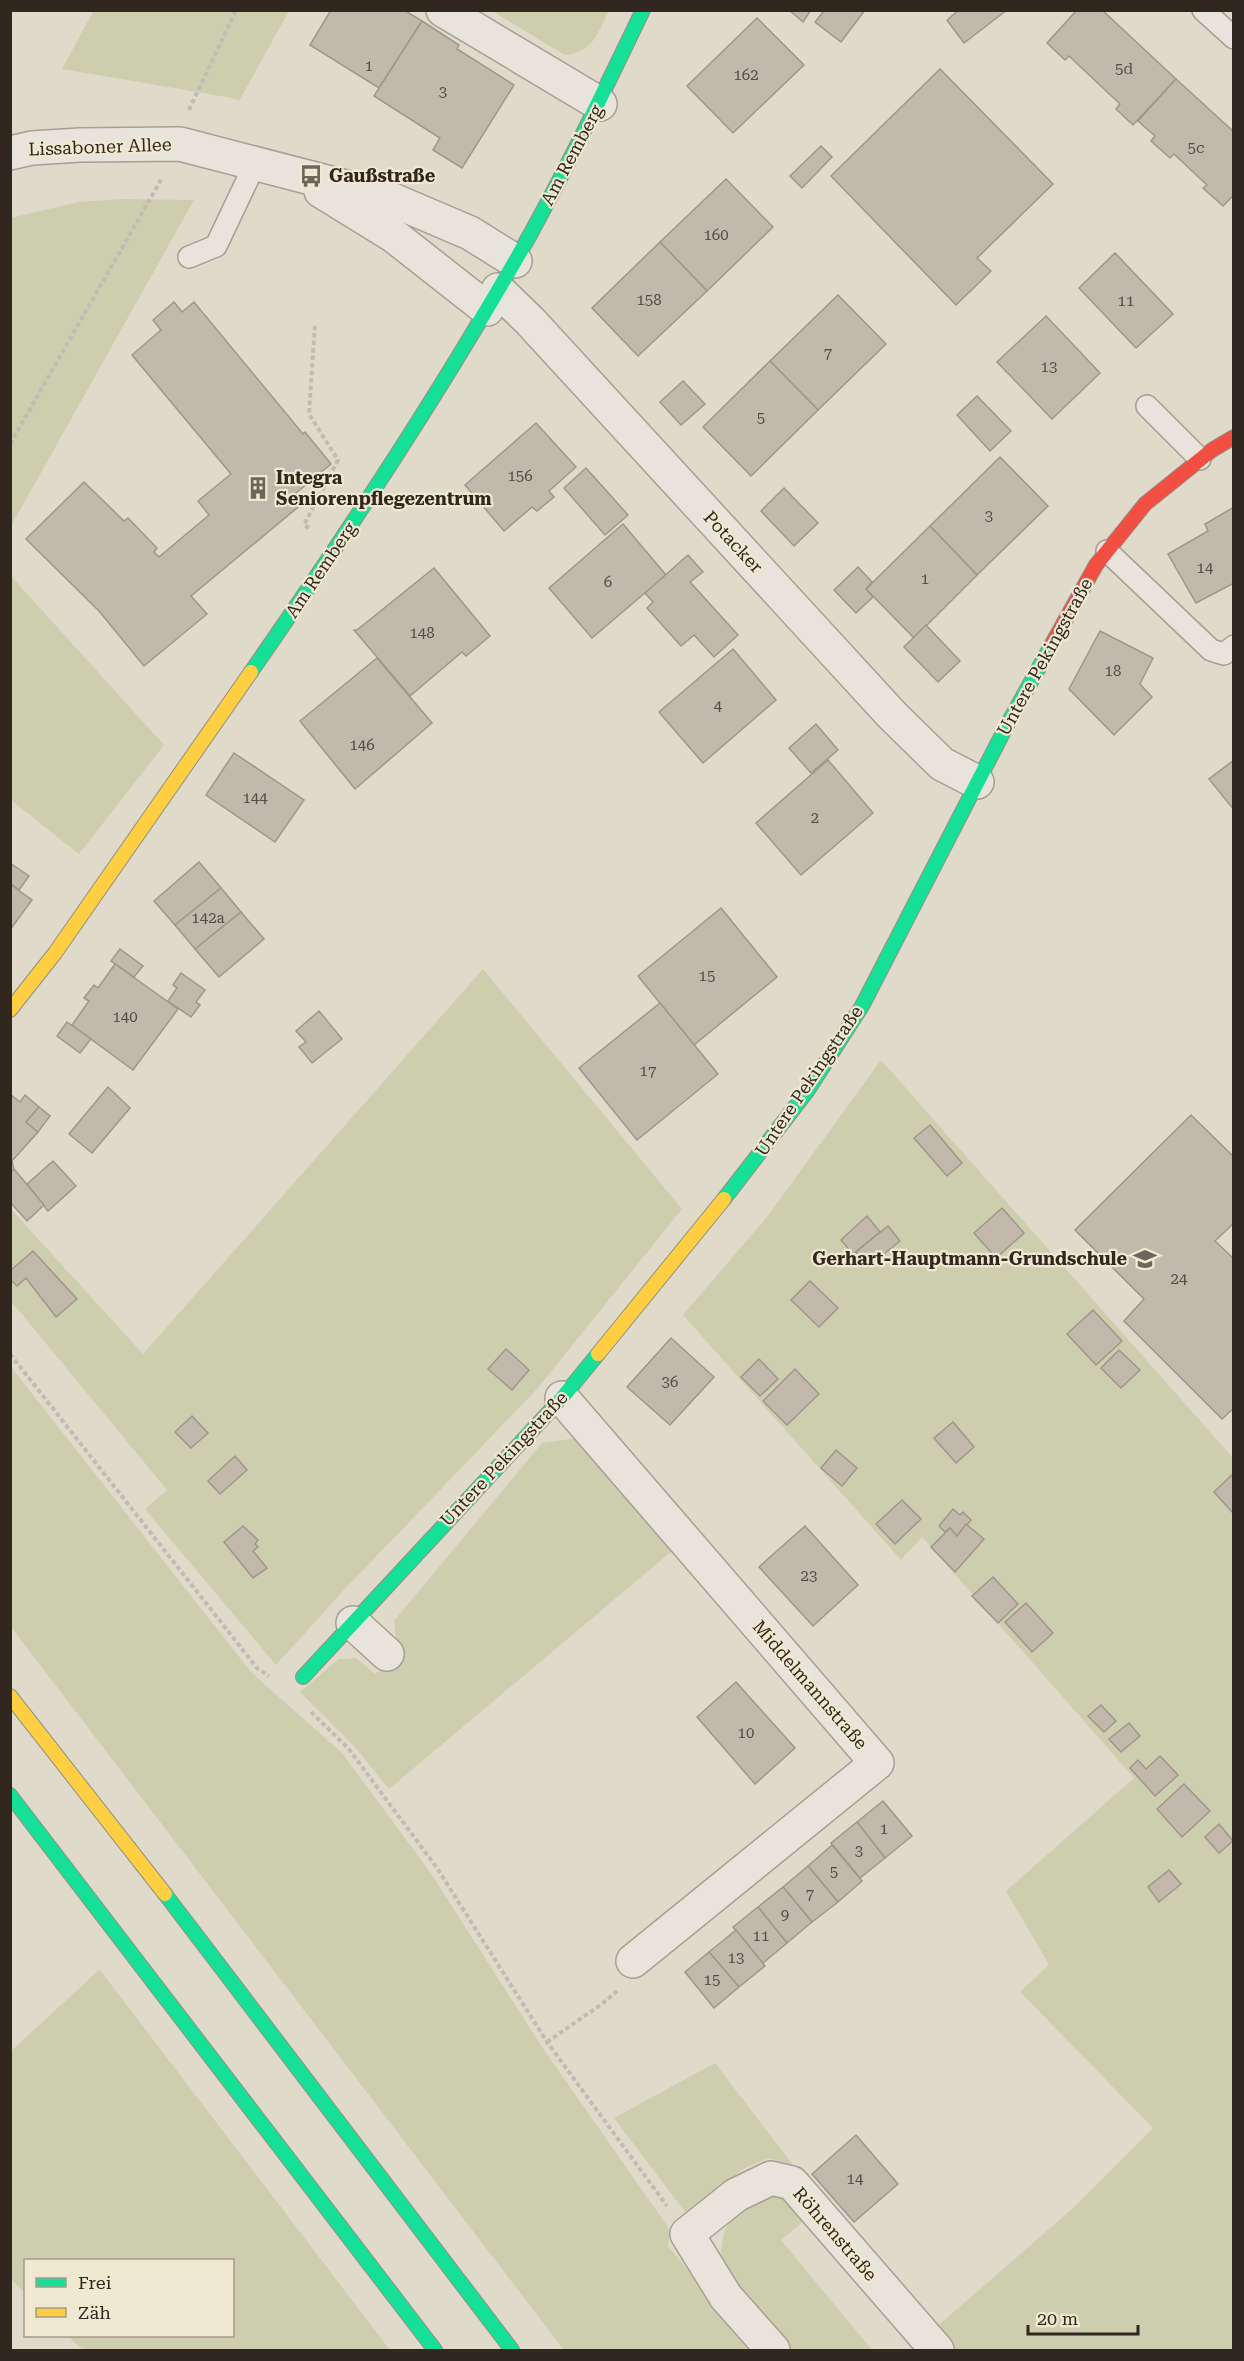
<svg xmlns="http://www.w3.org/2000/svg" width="1244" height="2361" font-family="'Roboto Serif',serif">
	<rect width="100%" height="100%" fill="#e0daca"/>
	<g fill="#cdceae">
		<path d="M94,10h195v1l-50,90 -7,-3 -170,-29z"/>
		<path d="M492,11h117c-12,22 -15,41 -44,44z"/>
		<path d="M122,199l72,1 -183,326v-308l67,-16z"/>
		<path d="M10,575l154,170 -85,109 -68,-54z"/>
		<path d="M483,969l199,240 -145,180 -194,202 -67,74 -131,-156 22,-19 -156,-189 -1,-93 133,146z"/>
		<path d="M881,1060l352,398v892h-280l-20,-20 139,-121 81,-81 -133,-136 29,-27 -43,-74 128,-113 -212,-241 -21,23 -218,-245 84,-98z"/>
		<path d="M11,1367l240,305 91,81 88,119 112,175 128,183 -2,16 87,104h-191l-553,-723z"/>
		<path d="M578,1438l94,113 -283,238 -34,-42 -55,-55 39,-33 17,-1 19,16 23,-18 -4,-35 148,-178z"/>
		<path d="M99,1970h1l290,380h-307l-15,-14h164v-76h-206l-1,33 -14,-14v-228z"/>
		<path d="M715,2063l78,102 -24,-7 -26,11 -58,43 -71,-94z"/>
		<path d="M774,2193l17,8 14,19 -24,20 91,110h-84l-64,-79 -3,-19 3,-20 16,-27z"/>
	</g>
	<g fill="#c3b8ac" stroke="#9f968a" stroke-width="1.5">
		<path d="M331,10h73l18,11 -43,67 -69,-43z"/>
		<path d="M789,10h22l-8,12z"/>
		<path d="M821,10h44l-24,32 -26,-20 8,-10z"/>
		<path d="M959,10h48l-43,33 -17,-23z"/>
		<path d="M1077,10h25l74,69 -43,46 -17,-16 4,-5 -51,-48 -4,4 -18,-17z"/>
		<path d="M757,18l47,47 -71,68 -46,-47z"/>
		<path d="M422,21l37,24 -2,4 57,36 -52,83 -29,-18 7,-12 -66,-42z"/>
		<path d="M940,69l113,115 -76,74 14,13 -35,34 -125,-129z"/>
		<path d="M1176,79l58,53v63l-11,11 -20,-18 4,-3 -33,-31 -4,4 -19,-17 4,-5 -17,-15z"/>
		<path d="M821,146l11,11 -30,31 -12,-12z"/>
		<path d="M726,179l47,48 -66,64 -47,-49z"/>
		<path d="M660,242l47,49 -69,65 -46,-48z"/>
		<path d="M1115,253l58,61 -37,34 -57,-60z"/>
		<path d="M838,295l48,49 -68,66 -48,-49z"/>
		<path d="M174,302l8,10 12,-10 109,132 2,-2 26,32 -36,30 8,9 -112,93 16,18 -63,52 -45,-55 -73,-72 58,-57 40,39 4,-3 29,30 -3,4 5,5 50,-42 -11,-14 33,-27 -99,-119 29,-25 -8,-10z"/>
		<path d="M1046,316l54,57 -48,46 -55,-57z"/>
		<path d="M770,361l48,49 -67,66 -48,-49z"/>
		<path d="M683,381l22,23 -24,21 -21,-23z"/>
		<path d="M977,396l34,35 -21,20 -33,-36z"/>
		<path d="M536,423l40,44 -27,24 5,6 -17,14 -5,-4 -28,24 -39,-46z"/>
		<path d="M1000,457l48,49 -71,69 -47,-49z"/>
		<path d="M586,468l42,47 -23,20 -41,-47z"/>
		<path d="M784,488l34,35 -24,23 -33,-35z"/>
		<path d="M1234,507v76l-38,20 -28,-49 40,-23 -3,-7z"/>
		<path d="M623,524l43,51 -74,63 -43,-50z"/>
		<path d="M930,526l47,49 -63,63 -48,-49z"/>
		<path d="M688,555l15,17 -13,10 48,53 -24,22 -20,-22 -13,11 -34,-38 6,-6 -8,-9z"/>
		<path d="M858,567l14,15 -6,7 7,8 -17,16 -22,-23z"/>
		<path d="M434,568l56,68 -24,20 -4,-4 -52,44 -56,-66h3z"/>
		<path d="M926,625l34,36 -22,21 -34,-35z"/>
		<path d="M1100,631l53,27 -13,26 12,13 -38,38 -45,-46z"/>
		<path d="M733,649l43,51 -73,63 -44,-51z"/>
		<path d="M377,658l55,65 -77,66 -55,-68z"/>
		<path d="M816,724l22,26 -27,23 -22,-25z"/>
		<path d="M234,753l70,47 -29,42 -69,-47z"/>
		<path d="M828,760l45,53 -72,62 -45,-52z"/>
		<path d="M1234,760v50l-25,-31z"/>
		<path d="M199,862l22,26 -46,37 -21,-24z"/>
		<path d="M10,863l19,13 -10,14 -9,-7z"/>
		<path d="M10,884l22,16 -22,30z"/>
		<path d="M221,888l20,24 -46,37 -20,-24z"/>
		<path d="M721,908l56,69 -83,68 -56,-69z"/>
		<path d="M241,912l23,27 -45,38 -24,-28z"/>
		<path d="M120,949l23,17 -9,11 -23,-16z"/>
		<path d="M115,964l63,45 -45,61 -61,-45 17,-24 -5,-3 10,-13 4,3z"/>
		<path d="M181,973l24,17 -9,12 4,3 -9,12 -23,-16 9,-13 -4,-3z"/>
		<path d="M660,1003l58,71 -81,66 -58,-72z"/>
		<path d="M319,1011l23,28 -30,24 -13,-16 7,-5 -10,-11z"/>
		<path d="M67,1022l24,17 -11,14 -23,-17z"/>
		<path d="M108,1087l22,21 -38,45 -23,-19z"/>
		<path d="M10,1094l10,8 5,-7 14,12 -13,15 12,10 -26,29 2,8 -4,4z"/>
		<path d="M39,1107l11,9 -12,16 -12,-10z"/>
		<path d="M1191,1115l43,42v66l-19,18 19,18v149l-12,11 -98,-98 20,-22 -69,-69z"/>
		<path d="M930,1125l32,38 -15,13 -33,-38z"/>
		<path d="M53,1161l23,25 -28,25 -21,-27z"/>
		<path d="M14,1169l30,36 -17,16 -17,-19v-29z"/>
		<path d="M1002,1208l22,25 -28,25 -22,-25z"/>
		<path d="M867,1216l13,16 -27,22 -12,-14z"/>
		<path d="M888,1226l12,15 -32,26 -12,-15z"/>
		<path d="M33,1251l44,48 -21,18 -30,-39 -9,8 -7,-7v-8z"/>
		<path d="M810,1281l28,27 -19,19 -28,-27z"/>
		<path d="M1093,1310l29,31 -26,24 -29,-31z"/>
		<path d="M671,1338l43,39 -44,48 -43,-38z"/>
		<path d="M506,1349l23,21 -17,20 -24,-21z"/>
		<path d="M1119,1350l21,20 -19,18 -20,-20z"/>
		<path d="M759,1359l19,20 -18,17 -19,-19z"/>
		<path d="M795,1369l24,25 -32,31 -24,-24z"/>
		<path d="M192,1416l16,17 -17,15 -16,-16z"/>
		<path d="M953,1422l21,25 -18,16 -22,-25z"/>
		<path d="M836,1450l21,18 -15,18 -21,-18z"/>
		<path d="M235,1456l12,14 -27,24 -12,-13z"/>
		<path d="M1232,1475l2,1v38l-20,-22z"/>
		<path d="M902,1500l19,19 -26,25 -19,-20z"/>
		<path d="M953,1509l7,6 3,-3 8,8 -14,16 -7,-8 -5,4 -6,-6z"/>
		<path d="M966,1524l18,15 -29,33 -24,-25 19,-19 7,8z"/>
		<path d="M243,1526l15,14 -3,4 3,3 -5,4 14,17 -14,10 -29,-36z"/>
		<path d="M805,1526l53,59 -45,41 -54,-59z"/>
		<path d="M993,1577l25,27 -20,19 -26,-27z"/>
		<path d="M1026,1603l27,30 -21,19 -27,-30z"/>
		<path d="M736,1682l59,66 -40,36 -58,-67z"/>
		<path d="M1101,1705l15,16 -12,11 -16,-16z"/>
		<path d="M1129,1723l11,13 -19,16 -12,-13z"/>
		<path d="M1160,1756l18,19 -23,21 -25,-28 8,-8 8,9z"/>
		<path d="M1184,1784l26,27 -28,26 -25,-28z"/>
		<path d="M883,1801l29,35 -27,22 -28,-36z"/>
		<path d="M857,1822l28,36 -25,20 -29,-35z"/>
		<path d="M1219,1824l14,17 -14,12 -14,-16z"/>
		<path d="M832,1845l30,36 -24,21 -30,-36z"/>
		<path d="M808,1866l30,36 -26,20 -29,-35z"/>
		<path d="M1169,1870l12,14 -22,18 -11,-15z"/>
		<path d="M783,1887l29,35 -25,21 -29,-36z"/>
		<path d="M758,1907l29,36 -24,20 -30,-36z"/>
		<path d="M736,1930l29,36 -26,21 -30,-35z"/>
		<path d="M709,1952l30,35 -25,21 -29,-36z"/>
		<path d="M856,2135l42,49 -44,38 -42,-48z"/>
	</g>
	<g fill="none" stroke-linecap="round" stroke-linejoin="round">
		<g stroke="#a59f94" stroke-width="24">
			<g id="lane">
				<path d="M1203,10l31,28"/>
				<path d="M189,257l27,-11 39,-82"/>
				<path d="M1147,406l53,53"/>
				<path d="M1107,551l104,99 13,4 10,-8"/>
			</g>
		</g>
		<g stroke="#a59f94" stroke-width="36">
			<g id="street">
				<path d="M443,10l157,94"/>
				<path d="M10,153l22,-5 48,-3 100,-1 208,54 82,35 45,28"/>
				<path d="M321,191l73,45 93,73"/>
				<path d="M498,290l32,31 362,394 50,49 35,18"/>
				<path d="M562,1398l315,365 -244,198"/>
				<path d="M353,1623l34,31"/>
				<path d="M773,2350l-47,-53 -39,-63 49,-39 35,-17 21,5 145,167"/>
			</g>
		</g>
		<g stroke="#948e84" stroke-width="16">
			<g id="fast">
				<path d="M251,672c99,-143 195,-288 280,-439 40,-73 76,-148 112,-223"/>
				<path d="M724,1199l84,-109 54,-84 144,-279 46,-83"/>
				<path d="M303,1677l259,-279 36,-44"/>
				<path d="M10,1795l425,555"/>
				<path d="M165,1894l347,456"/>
			</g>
		</g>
		<g stroke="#948e84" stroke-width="16">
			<g id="slow">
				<path d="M10,1010l45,-57 196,-281"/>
				<path d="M598,1354l126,-155"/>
				<path d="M10,1696l155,198"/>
			</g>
		</g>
		<g stroke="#948e84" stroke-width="16">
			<path id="jam" d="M1052,644l44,-79 49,-61 67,-54 22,-13"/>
		</g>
		<g stroke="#c0bbb3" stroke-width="4" stroke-dasharray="4.5 3" stroke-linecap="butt">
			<path d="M189,110l47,-100"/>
			<path d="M10,444l152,-266"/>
			<path d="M309,528l-5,-3 34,-65 -29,-46 6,-90"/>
			<path d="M10,1354l247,314 12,8"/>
			<path d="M311,1712l37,36 89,120 110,174 120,164"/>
			<path d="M547,2042l55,-38 15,-13"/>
		</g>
		<use href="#lane" stroke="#e8e4db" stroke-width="21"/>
		<use href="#street" stroke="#e8e4db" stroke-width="33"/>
		<use href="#fast" stroke="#16e098" stroke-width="14"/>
		<use href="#slow" stroke="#ffcf43" stroke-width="14"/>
		<use href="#jam" stroke="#f24e42" stroke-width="14"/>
	</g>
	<defs>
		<g id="bus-bare" transform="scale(1.8)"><path d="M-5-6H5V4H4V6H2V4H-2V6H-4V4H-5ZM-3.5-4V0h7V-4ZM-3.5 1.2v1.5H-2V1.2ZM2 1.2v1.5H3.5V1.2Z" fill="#6e665a" stroke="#f0e8d1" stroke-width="2.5" paint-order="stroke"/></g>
		<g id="building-bare" transform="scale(1.8)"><path d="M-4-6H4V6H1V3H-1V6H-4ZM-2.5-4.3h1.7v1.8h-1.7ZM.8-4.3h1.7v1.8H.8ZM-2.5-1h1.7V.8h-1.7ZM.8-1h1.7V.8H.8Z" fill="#6e665a" stroke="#f0e8d1" stroke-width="2.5" paint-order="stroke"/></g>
		<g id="school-bare" transform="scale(1.8)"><path d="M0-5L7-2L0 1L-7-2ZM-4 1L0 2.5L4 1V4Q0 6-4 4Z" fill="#6e665a" stroke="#f0e8d1" stroke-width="2.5" paint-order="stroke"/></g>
	</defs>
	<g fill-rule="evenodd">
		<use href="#bus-bare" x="311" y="176"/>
		<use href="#building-bare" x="258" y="488"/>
		<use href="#school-bare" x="1145" y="1259"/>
	</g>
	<g text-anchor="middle" stroke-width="4.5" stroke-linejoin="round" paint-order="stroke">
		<g font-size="15" fill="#564b42">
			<text x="369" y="71">1</text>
			<text x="1124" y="74">5d</text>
			<text x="746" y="80">162</text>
			<text x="443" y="97">3</text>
			<text x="1196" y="153">5c</text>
			<text x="716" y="240">160</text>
			<text x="649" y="305">158</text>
			<text x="1126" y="306">11</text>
			<text x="828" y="358">7</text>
			<text x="1049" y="372">13</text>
			<text x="761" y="423">5</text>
			<text x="520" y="481">156</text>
			<text x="989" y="521">3</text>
			<text x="1205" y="573">14</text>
			<text x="925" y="584">1</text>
			<text x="608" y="587">6</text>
			<text x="422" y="638">148</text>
			<text x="1113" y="676">18</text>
			<text x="718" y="711">4</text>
			<text x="362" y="750">146</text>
			<text x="255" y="803">144</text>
			<text x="815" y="823">2</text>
			<text x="208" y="923">142a</text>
			<text x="707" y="981">15</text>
			<text x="125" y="1022">140</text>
			<text x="648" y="1076">17</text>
			<text x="1179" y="1284">24</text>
			<text x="670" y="1387">36</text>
			<text x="809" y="1581">23</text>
			<text x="746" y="1738">10</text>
			<text x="884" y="1834">1</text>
			<text x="859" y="1856">3</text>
			<text x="834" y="1877">5</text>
			<text x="810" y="1899">7</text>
			<text x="785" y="1920">9</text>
			<text x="761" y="1941">11</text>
			<text x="736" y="1963">13</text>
			<text x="712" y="1985">15</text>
			<text x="855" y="2184">14</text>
		</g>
		<g font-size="18" fill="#31271e" stroke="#f0e8d1">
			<text transform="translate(100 147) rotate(-2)" y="6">Lissaboner Allee</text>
			<text transform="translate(572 155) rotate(-62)" y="6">Am Remberg</text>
			<text transform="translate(733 542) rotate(47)" y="6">Potacker</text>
			<text transform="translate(321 570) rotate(-56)" y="6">Am Remberg</text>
			<text transform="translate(1045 657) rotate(-61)" y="6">Untere Pekingstraße</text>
			<text transform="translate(809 1081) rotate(-56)" y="6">Untere Pekingstraße</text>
			<text transform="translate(504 1459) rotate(-47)" y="6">Untere Pekingstraße</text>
			<text transform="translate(810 1685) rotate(49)" y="6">Middelmannstraße</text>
			<text transform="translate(835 2234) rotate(49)" y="6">Röhrenstraße</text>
		</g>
		<g font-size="18" font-weight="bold" fill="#31271e" stroke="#f0e8d1" text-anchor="start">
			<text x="329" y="182">Gaußstraße</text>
			<text x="276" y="484">Integra<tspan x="276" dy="21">Seniorenpflegezentrum</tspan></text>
			<text x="1127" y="1265" text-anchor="end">Gerhart-Hauptmann-Grundschule</text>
		</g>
	</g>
	<rect width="1244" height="2361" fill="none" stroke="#31271e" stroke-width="24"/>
	<rect x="24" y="2259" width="210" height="78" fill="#f0e8d1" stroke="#a49b89" stroke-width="1.5"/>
	<rect x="36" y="2278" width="30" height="9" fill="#16e098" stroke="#a49b89" stroke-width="1.5"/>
	<text x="78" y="2289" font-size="18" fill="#31271e">Frei</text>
	<rect x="36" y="2308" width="30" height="9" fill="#ffcf43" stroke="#a49b89" stroke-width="1.5"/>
	<text x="78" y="2319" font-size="18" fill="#31271e">Zäh</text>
	<path d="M1028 2325v9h110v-9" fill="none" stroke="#31271e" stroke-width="3"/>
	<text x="1037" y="2325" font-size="18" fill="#31271e" stroke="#f0e8d1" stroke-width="4.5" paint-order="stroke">20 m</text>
</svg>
